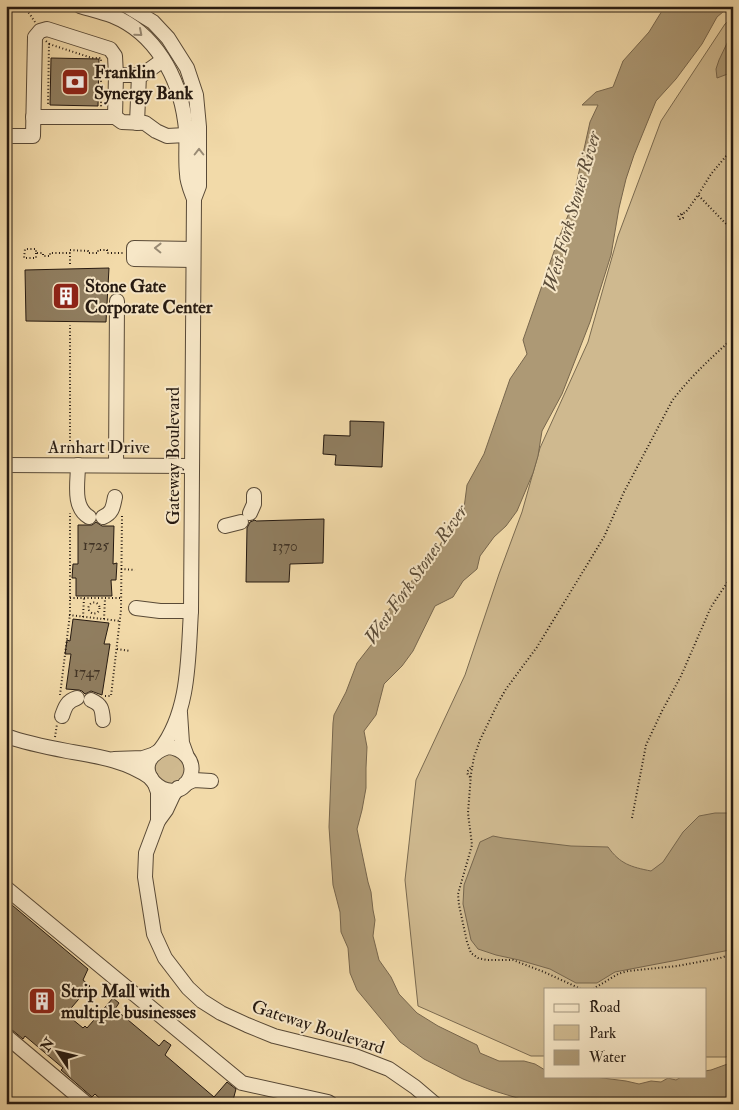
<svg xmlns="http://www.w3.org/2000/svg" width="739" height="1110" font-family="'IM FELL Double Pica',serif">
	<rect width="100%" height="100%" fill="#f2daa9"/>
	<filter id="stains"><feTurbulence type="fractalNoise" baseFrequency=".004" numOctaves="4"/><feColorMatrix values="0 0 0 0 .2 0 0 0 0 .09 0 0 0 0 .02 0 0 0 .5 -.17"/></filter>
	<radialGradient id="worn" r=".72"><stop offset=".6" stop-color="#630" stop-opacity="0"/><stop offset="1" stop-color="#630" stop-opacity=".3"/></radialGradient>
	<g fill="#cfb98f" stroke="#7a6a50">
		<path d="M733,17v1038l-7,2h-21v-68h-160v67h-14l-113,-50 -13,-126 11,-100 49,-105 34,-101 23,-62 18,-64 48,-106 30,-106 43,-115 64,-97z"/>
		<path d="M167,752l16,6 3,16 -12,12 -17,-5 -3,-19z"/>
	</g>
	<g fill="#ad9975" stroke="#77664d">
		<path d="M665,6h65l-13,11 -15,27 -26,35 -20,22 -22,54 -8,24 -7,29 -8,47 -21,67 -28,72 -20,37 -4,25 -5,17 -16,38 -11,15 -12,11 -14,19 -3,13 -14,12 -10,16 -18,9 -22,45 -11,15 -18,18 -8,31 -12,16 3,16 -1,21v20l-4,22 -5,19 11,53 3,10 2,18 2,10 -2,16 6,24 12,17 8,17 18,19 21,13 39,19 3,8 19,8h25l11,3 10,6v6l50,1 31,4 13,3 12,-3 10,1 7,-4 8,2 7,-4h22v-5l6,-1 22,-8v36l-18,6h-178l-46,-14 -28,-11 -39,-20 -24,-17 -43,-52 -7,-17 -2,-25 -7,-16 -1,-20 -7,-27 -4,-58 4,-104 1,-8 12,-23 11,-29 22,-28 8,-23 24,-30 16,-23 9,-5 7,-15 20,-23 4,-31 17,-31 26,-75 17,-25 -4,-14 35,-100 13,-32 19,-86 8,-17h-16l14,-13 17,-5 10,-26 26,-29z"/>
		<path d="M733,35v37l-16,6 -1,-9 3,-9 11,-23z"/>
		<path d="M715,813h18v134l-3,3 -115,22 -18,11h-21l-26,-14 -31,-9 -23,-5 -18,-6 -7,-9 -8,-36 1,-19 16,-43 13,-6 10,2 68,8 37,1c12,17 23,20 43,24l12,-9 20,-30 16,-16z"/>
	</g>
	<g fill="#907e60" stroke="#261a11">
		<path d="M51,58l48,1 -1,47 -48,-1z"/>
		<path d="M109,268l-3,54 -80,-1 -1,-51z"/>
		<path d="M350,421l34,1 -2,45 -47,-2 1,-10 -13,-1 1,-19 26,1z"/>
		<path d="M324,519l-1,44 -33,1 -1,18h-43l1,-54 3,-6 5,-2 1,1z"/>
		<path d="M96,522l6,4h12l-1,38 4,-1 -1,17h-5l1,16h-36v-18h-4l1,-14h5v-39h14z"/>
		<path d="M73,619l36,4 -5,21h6l-8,51 -11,-4 -6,3 -3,-3 -3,-1 -13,-1 5,-35h-6l2,-14 3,1z"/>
		<path d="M6,900l82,69 -5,11 7,6 -24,28 17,14 2,-2 2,2 26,-30 6,5 -4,6 44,37 5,-6 7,5 -6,10 49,42 13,-15 9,7 -4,15h-111l-6,-5 -5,5h-4l-11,-10 -3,3 -31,-27 2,-2 -38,-32 -2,3 -17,-14z"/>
	</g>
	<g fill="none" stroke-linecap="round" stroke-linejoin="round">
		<g stroke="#594a37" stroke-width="16">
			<g id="minor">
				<path d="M80,6c10,3 22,6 33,10 42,17 66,61 72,105 3,17 0,35 2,53 0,8 4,17 7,25l-3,412c-3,46 -1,100 -31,139"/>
				<path d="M127,6l26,16 15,16 19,30 9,27 3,32v59l-5,13"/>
				<path d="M33,117h82l1,-42"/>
				<path d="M115,117l7,5 23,1 11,8 11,5 19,-1"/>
				<path d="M137,123l2,-48"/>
				<path d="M6,136h27l2,-99 5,-6 7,-2 63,20 5,7 1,19h26l21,-15"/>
				<path d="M193,260l-59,-1v-11l59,1"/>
				<path d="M6,465l186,1"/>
				<path d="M78,465c0,17 -6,42 11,52"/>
				<path d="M116,465l1,-164"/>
				<path d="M250,513l4,-9v-9"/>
				<path d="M103,517c10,-4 10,-11 12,-20"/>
				<path d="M225,526l16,-4"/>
				<path d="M136,608l24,3h31"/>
				<path d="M91,700c11,5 11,9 12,20"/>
				<path d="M180,713l2,30 4,11"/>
				<path d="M62,716c3,-9 5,-15 15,-18"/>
				<path d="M6,736c20,7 40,11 61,15 29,5 59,9 84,27"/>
				<path d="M168,747c15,1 28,14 22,30 -16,38 -72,-13 -22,-30z"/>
				<path d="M114,759l29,-1 12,-4"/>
				<path d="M155,784l3,8v29"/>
				<path d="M185,784l9,-4 17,1"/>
				<path d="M178,788l-5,7 -7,15 -8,11 -12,32 -1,24 9,57 11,24 23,30 14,13 19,12 26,12 27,11 81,20 34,13 26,18 20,17"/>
				<path d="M6,888l236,195 86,19 3,2"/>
				<path d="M6,1036l81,68"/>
			</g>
		</g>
		<g stroke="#261a11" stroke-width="2" stroke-dasharray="1 2.5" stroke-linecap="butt">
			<path d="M27,6v4l8,12"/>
			<path d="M46,41l3,3 -1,61"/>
			<path d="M49,44l43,14h9v49"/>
			<path d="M733,148l-22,26 -13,21 35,36"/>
			<path d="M682,214l1,2v2l-3,1 -2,-2 1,-2 7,-3 12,-17"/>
			<path d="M36,253v5h-12l1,-9h11v4h7v3h7v-3h20"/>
			<path d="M70,264v-14l18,1v2h10v-3h9v3h16"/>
			<path d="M70,455v-130"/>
			<path d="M121,569l14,1"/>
			<path d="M727,583l6,-5"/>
			<path d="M70,598h50"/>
			<circle cx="94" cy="608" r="5.5"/>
			<path d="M69,615l51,6"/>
			<path d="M83,617l1,-19"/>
			<path d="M104,619l1,-20"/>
			<path d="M117,649l13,2"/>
			<path d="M60,695l10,-81v-101"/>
			<path d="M105,696h6l10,-86 1,-95"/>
			<path d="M55,737l2,-13"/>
			<path d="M470,777l-2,-2 -1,-3 4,-5"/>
			<path d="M632,818l14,-73 16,-34 19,-35 30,-69 16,-24 5,-16 1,-10"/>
			<path d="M581,989l-37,-17 -31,-12h-26l-9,-2 -7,-5 -4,-11 -8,-37 -1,-11 14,-49 -4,-32 3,-39 3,-17 6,-17 18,-37 8,-14 31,-42 67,-110 20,-45 48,-91c18,-24 39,-43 61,-63"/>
			<path d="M593,989l25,-15 10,-3 49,-5 43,-8 13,-4"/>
		</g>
		<use href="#minor" stroke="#f7e7c7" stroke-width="14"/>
	</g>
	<defs><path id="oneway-chevron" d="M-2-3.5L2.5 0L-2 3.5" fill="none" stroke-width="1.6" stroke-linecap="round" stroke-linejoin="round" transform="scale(1.25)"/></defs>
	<g stroke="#998b75">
		<use href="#oneway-chevron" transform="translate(139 33) rotate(41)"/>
		<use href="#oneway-chevron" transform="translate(199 152) rotate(-90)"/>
		<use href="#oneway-chevron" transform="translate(158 248) rotate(-179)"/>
	</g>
	<defs>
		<g id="bank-square" transform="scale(1.4375)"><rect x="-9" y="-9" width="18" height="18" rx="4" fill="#8f2418" stroke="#f7e7c7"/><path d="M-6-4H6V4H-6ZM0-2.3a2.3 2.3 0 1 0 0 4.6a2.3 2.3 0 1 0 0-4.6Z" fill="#fff"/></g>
		<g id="building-square" transform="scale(1.4375)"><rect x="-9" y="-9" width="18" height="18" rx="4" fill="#8f2418" stroke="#f7e7c7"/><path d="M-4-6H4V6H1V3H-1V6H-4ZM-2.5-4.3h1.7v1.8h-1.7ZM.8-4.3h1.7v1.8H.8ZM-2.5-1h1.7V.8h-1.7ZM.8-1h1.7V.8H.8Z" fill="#fff"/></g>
	</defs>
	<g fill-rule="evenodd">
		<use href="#bank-square" x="75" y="82"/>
		<use href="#building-square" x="66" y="296"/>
		<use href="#building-square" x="42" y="1001"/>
	</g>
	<g text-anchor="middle" stroke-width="4" stroke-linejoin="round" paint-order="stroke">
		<g font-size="15" fill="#403325">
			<text x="96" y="550">1725</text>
			<text x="285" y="551">1370</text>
			<text x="87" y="677">1747</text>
		</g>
		<g font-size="18" font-weight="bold" fill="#261a11" stroke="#f7e7c7" text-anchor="start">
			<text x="94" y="78">Franklin<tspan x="94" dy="21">Synergy Bank</tspan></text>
			<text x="85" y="292">Stone Gate<tspan x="85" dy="21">Corporate Center</tspan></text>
			<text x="61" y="997">Strip Mall with<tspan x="61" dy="21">multiple businesses</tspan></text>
		</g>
		<g font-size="18" fill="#261a11" stroke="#f7e7c7">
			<text x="99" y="453">Arnhart Drive</text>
			<text transform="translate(173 456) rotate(-90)" y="6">Gateway Boulevard</text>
			<text transform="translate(318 1027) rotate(18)" y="6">Gateway Boulevard</text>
		</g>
		<g font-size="19" font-style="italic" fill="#5c4d39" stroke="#f7e7c7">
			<text transform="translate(571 211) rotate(-74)" y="7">West Fork Stones River</text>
			<text transform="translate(415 574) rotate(-55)" y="7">West Fork Stones River</text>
		</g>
	</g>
	<rect width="739" height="1110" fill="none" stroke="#f2daa9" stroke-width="25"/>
	<rect x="8" y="8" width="724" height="1095" fill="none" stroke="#261a11" stroke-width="2.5"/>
	<rect x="12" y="12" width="714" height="1085" fill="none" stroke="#261a11"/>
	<rect x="544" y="988" width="162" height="90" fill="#f7e7c7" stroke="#a3957e"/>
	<rect x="554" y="1004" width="25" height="8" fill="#f7e7c7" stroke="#a3957e"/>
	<text x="589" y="1012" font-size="15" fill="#261a11">Road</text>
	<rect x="554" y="1025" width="25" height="15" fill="#cfb98f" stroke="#a3957e"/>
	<text x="589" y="1038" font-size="15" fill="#261a11">Park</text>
	<rect x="554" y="1050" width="25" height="15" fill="#ad9975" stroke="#a3957e"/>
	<text x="589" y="1062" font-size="15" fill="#261a11">Water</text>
	<g transform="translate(58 1052) rotate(305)" stroke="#f7e7c7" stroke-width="4" paint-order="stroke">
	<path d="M0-4L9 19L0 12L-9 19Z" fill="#261a11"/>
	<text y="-8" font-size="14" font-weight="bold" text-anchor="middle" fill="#261a11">N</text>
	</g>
	<rect width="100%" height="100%" filter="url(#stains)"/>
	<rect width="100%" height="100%" fill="url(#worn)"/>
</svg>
